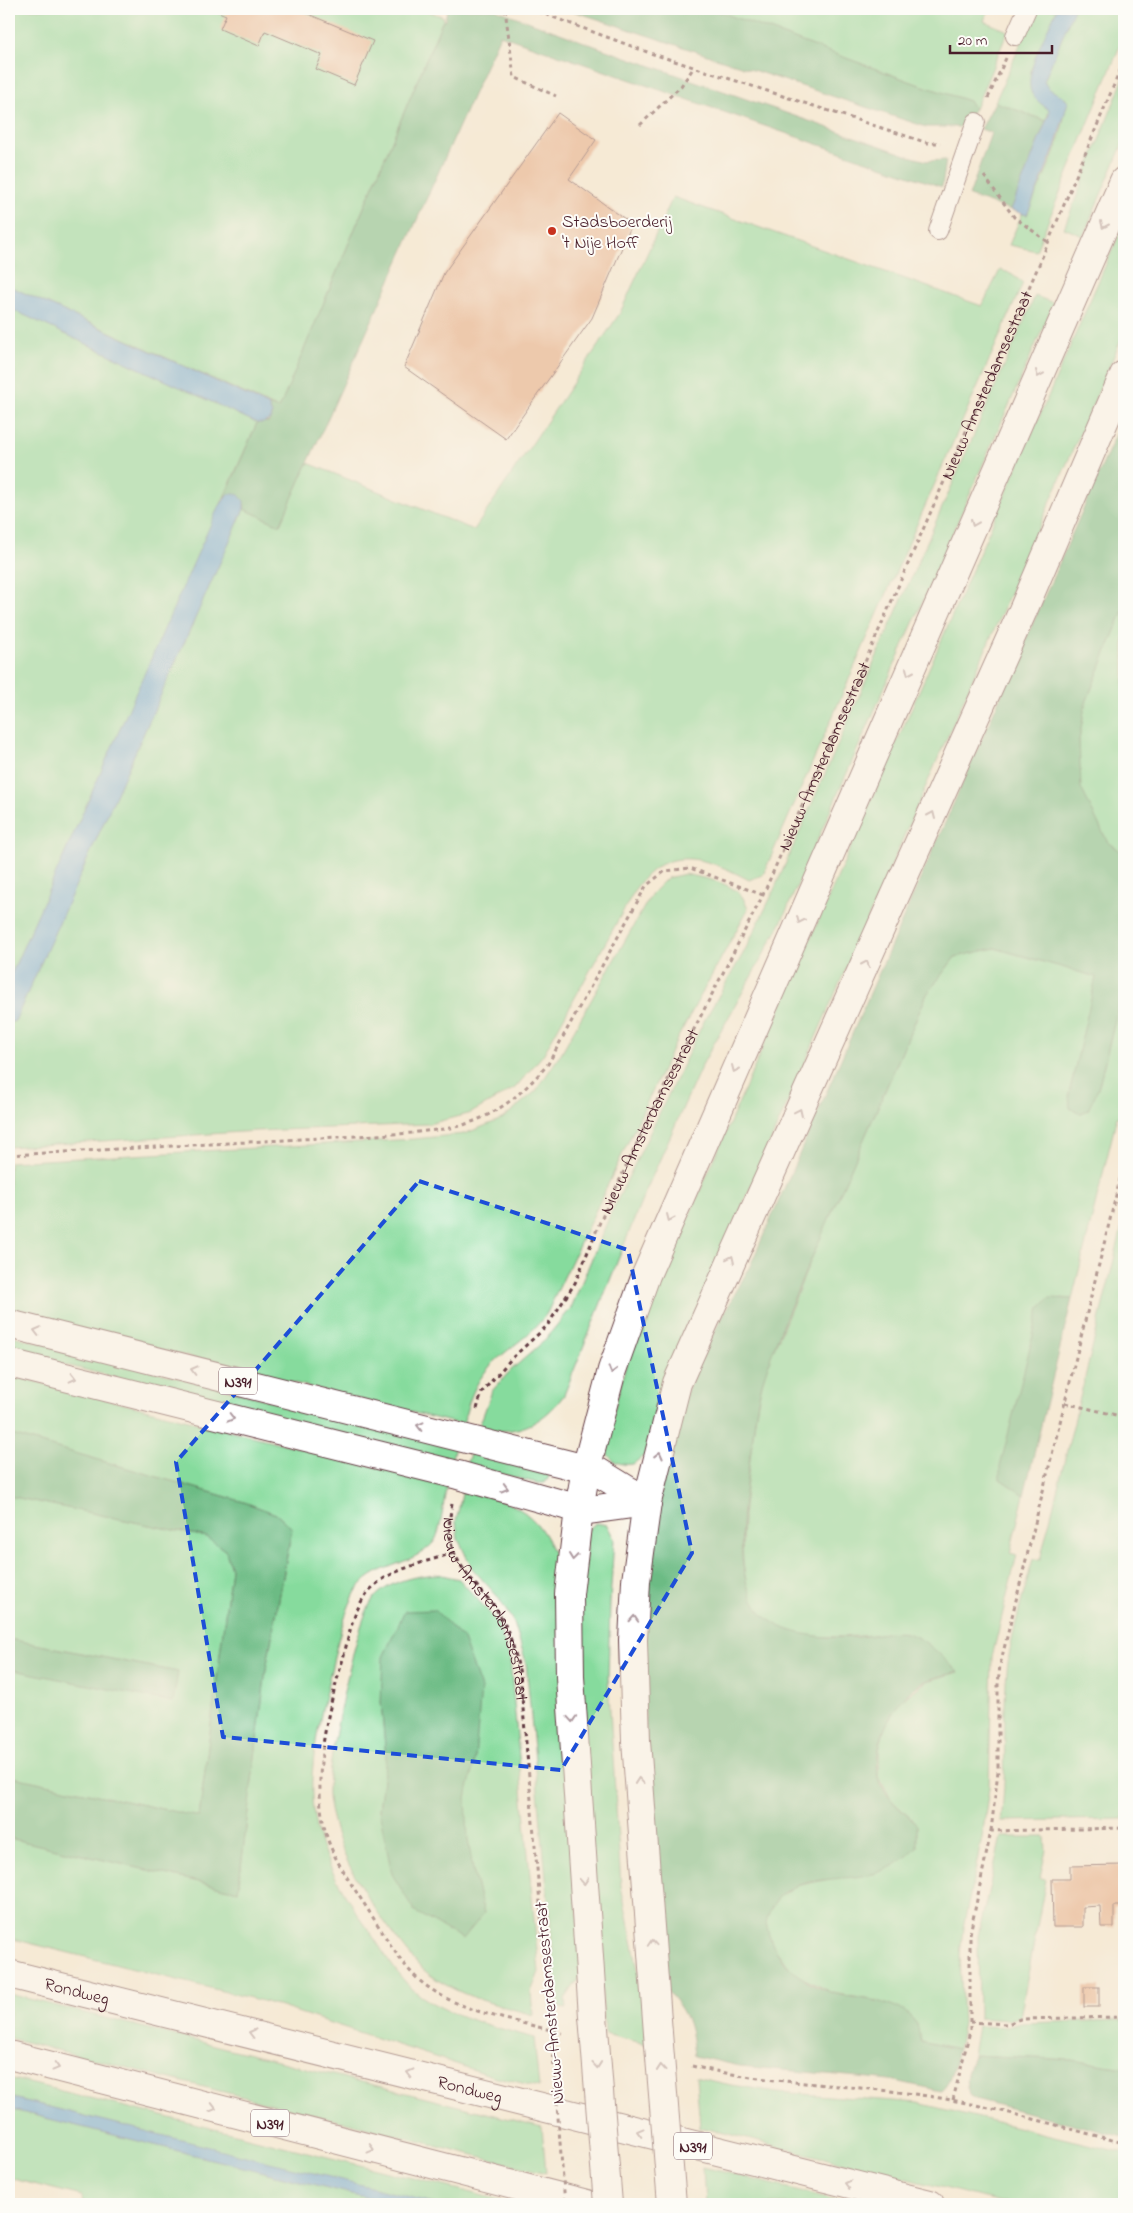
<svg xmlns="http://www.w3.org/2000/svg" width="1133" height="2213" font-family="'Indie Flower',sans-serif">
	<rect width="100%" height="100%" fill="#fdfcf7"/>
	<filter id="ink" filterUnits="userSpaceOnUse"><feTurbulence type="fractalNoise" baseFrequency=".02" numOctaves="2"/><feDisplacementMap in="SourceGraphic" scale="10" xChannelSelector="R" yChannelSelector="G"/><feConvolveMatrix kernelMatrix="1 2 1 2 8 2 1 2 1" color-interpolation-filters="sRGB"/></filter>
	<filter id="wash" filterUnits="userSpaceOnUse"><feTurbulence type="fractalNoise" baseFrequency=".0096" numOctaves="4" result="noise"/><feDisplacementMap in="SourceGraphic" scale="20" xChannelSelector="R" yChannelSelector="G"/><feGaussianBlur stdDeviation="1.12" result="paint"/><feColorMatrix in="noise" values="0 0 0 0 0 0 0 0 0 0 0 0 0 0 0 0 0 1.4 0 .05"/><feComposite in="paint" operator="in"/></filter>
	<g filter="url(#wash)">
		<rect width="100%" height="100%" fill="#f5ead5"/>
		<g fill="#86db9d" stroke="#687d64" fill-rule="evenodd">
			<path d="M9,9h414l21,8 -165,392 -270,-123z"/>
			<path d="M712,9h277l-5,12 24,10 -33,78 -6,-8 -52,-17z"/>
			<path d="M1036,9h21l-26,61 1,23 17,17 -3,11 -51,-19z"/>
			<path d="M1074,9h50v27l-88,215 -27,-6 13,-31 5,1c15,-36 38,-76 39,-116l-19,-11 -3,-7z"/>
			<path d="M1124,77v64l-41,95 -19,-8z"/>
			<path d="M673,197l309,109 18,-36 10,3 13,10 -260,592 -14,5c-42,-22 -81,-37 -113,8l-93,167 -28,33 -44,25 -42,11 -173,7 -247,16v-124l6,-2 229,-512 36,16 28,-62 166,67 146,-217z"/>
			<path d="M1124,223v110l-429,981 -49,140 -13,10c-14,2 -23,-3 -29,-16l21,-80 37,-90z"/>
			<path d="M1035,296l19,7 -274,622 -78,140 -58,130 -80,200c-21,29 -50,43 -85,32l13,-36 18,-20 33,-29 28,-34 40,-95 93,-192 40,-69 26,-53z"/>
			<path d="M9,308l248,115 -248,556z"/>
			<path d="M1124,608v246l-17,-13 -27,-53 -1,-48 6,-35z"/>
			<path d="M685,874c17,4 43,7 56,21 3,3 5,10 7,14l-71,130 -130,274c-15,22 -36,33 -54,50 -18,18 -25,39 -30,62l-454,-113v-150l405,-23 50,-5 38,-15 34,-28 24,-36 92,-162 15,-15z"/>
			<path d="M995,948l102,29 -28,117 29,-5 26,-105v134l-7,-1 -45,182 -11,-1 -61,181 24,16 -14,58 7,2 -25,102 -3,131 -7,50 -19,90 -3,27 3,68 -5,26 -38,-8 -3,-17 -13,-12 -27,-11 -45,-8 -37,-19 -25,-31 -5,-21 10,-22 20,-14 35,-7 87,-55 -26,-24 -12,-24v-26l6,-23 14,-25 28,-21 31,-9 -52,-39c-36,1 -96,11 -129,-6 -50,-26 -33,-122 -27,-167 3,-28 7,-58 14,-84 4,-16 12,-31 18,-46 13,-31 26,-63 39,-94 36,-80 71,-161 106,-242l28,-37z"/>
			<path d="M1124,1219v600l-123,2c6,-46 2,-92 5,-138 2,-42 17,-84 27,-124l7,1z"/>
			<path d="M9,1335l446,112 -4,14 -442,-110z"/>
			<path d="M9,1375l438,110c-4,15 -5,47 -14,58 -21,24 -61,20 -78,50 -15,29 -20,63 -28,94 -26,114 -23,151 45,248 14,21 28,46 49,61 30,21 78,32 113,42l5,49 -46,-11 -227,-74 -257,-64v-100l229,53 28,-222 26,-140 -16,-15 -32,-12 -235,-68z"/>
			<path d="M471,1451l78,22 -1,6 -4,4h-7l-71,-18z"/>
			<path d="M463,1489c54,13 80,24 96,81l22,405 -16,24 1,10 -8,-2 -32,-345 -12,-39 -16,-26 -26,-29 -14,-29 -2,-17z"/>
			<path d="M9,1496l198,41 19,14 5,18 -32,248 -190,-41v-107l163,32 6,-29 -169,-33z"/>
			<path d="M596,1523l11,2 7,14 -4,63 -2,76 13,208 26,128 3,31 -45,-11 -25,-326v-104l8,-75z"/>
			<path d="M437,1574l22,5 29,32 10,13 12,36 29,312 -8,20 2,23c-41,-12 -83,-20 -115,-50 -30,-36 -70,-90 -83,-135 -3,-13 -8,-28 -7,-41 1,-32 28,-171 46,-191 16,-17 40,-22 63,-24zM381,1702l94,57c-3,12 -8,25 -9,38 -5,35 9,82 18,116l-105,-103 7,-53z"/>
			<path d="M1001,1837h44l1,13 -6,28 6,1 -26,138 -12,3 -29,-2 -1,-82z"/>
			<path d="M9,1994l533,133 4,46 -537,-135z"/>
			<path d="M1124,2020v48l-52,-8 -99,-5 5,-29 29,1 13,-4z"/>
			<path d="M696,2077l35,8 46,7 141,11 206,50v51h-116l-308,-77z"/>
			<path d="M9,2078l508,126h-79l-40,-9 -389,-98z"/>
			<path d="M9,2109l384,95h-310l-1,-8 -73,-18z"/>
			<path d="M703,2167l150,37h-148z"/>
		</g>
		<g fill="#6cbb84" stroke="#5b6d58">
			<path d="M447,9h48l108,40 306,107 18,5 19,-1 -4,27 -442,-152 -220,490 -36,-16 1,-4 -17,-11 -4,5 33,-76 12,-1 3,-8 -4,-9 11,4 164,-389 2,1z"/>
			<path d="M567,9h145l205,75 52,17 6,8 -15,18h-34z"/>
			<path d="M995,102l51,19 -35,89 -42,-14 22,-63 -10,-4z"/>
			<path d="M1124,416v192l-39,97 -6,35 2,48 26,53 17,13v130l-26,105 -10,21 -8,4 -10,-6 -1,-14 27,-117 -101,-29 -40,9 -28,37c-34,78 -68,156 -102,234 -21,48 -44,96 -60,146 -9,25 -11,56 -15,82 -6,46 -22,125 16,161 20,19 64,22 91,20 16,-1 33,-7 49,-4 19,4 38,26 52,39 -10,3 -20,4 -30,8 -32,13 -57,63 -49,97 5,20 23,34 38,47v23c-13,13 -26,22 -44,27 -32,8 -87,-1 -102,35 -3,7 -6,12 -4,18 6,32 35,57 66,66 26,8 65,4 83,30 3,4 3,13 4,18l38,8c-4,13 -6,34 -17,42l-50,-11 -151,-14 -46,-10c-3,-31 -7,-44 -29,-67l-23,-315 7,-126 25,-125 28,-69 48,-88z"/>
			<path d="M1050,1298l22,1 -48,196 -24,-16v-12l40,-160z"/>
			<path d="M9,1434l235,68 32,12 16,14 -26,141 -28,222 -229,-53v-62l190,41 32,-248 -5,-18 -19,-14 -198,-41z"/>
			<path d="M435,1610l28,29 18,49 -6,71 -9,39 2,42 6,35 10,38 -21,26 -48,-27 -23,-38 -13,-64 7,-53 -5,-55 2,-45 22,-46z"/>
			<path d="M9,1639l169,33 -5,30 -164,-33z"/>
			<path d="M973,2055l99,5 52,8v69l-149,-38c-15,-12 -7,-28 -2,-44z"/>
		</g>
		<g fill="#61a4d6" stroke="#566280">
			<path d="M1057,9h17l-30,72c4,12 17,11 24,21l-13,45 -28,68 -16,-5 38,-96v-4c-6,-5 -13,-9 -17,-16 -10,-20 17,-66 25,-85z"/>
			<path d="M9,286l259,119 4,9 -1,5 -8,4h-6l-248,-115z"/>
			<path d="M228,494h10l6,7v8l-229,512 -6,2v-44l208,-469z"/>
			<path d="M9,2097l429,107h-45l-384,-95z"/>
		</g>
		<g id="blocks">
			<g fill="#e3a27a">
				<path d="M211,9h85l77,32 -19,44 -38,-16 6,-14 -57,-24 -6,15 -39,-17 6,-14z"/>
				<path d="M558,113l38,27 -27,39 63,45 -40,94 -86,121 -102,-72 40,-94z"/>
				<path d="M1124,1865v41h-10v21h-13l-1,-21 -17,1v20h-30l-1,-48h18v-13z"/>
				<rect x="1084" y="1987" width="15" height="20"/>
			</g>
		</g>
	</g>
	<g filter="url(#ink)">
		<use href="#blocks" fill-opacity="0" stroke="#643d44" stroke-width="1"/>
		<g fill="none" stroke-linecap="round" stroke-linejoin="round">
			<g stroke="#643d44" stroke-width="20">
				<g id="service">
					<path d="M1015,36l12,-27"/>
					<path d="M938,231l38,-109"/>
				</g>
			</g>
			<g stroke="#643d44" stroke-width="30">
				<g id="tertiary">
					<path d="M586,1469l26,-99 34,-95 478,-1094"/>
					<path d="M647,1502l30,-119 347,-775 100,-233"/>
				</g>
			</g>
			<g stroke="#643d44" stroke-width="30">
				<g id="secondary">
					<path d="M586,1469l-7,40 -10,85 1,83 23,339"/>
					<path d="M647,1502l-11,79 -3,59 3,101 22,292"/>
				</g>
			</g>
			<g stroke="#643d44" stroke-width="30">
				<g id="primary">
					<path d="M9,1324l589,148 49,30"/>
					<path d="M9,1363l449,112 121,34 10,1 58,-8"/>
					<path id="s3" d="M9,1974l921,230"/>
					<path d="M9,2055l578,149"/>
				</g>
			</g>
			<g stroke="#643d44" stroke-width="3" stroke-dasharray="4 4" stroke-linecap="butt">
				<path d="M505,9l9,68 42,19"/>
				<path d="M531,9l119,44 278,90h13"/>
				<path d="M988,98l18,-40"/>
				<path d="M640,125l41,-39 13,-19"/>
				<path d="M984,176l30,41 34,25"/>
				<path d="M9,1155l403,-22c17,-3 37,-3 54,-9 34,-11 59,-33 82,-60l98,-178 19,-15 25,-3 73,27"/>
				<path d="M1065,1403l55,13 4,-16"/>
				<path id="s1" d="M477,1409l5,-17 29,-33 36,-33 28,-43 25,-61 54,-115 109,-212 275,-628 86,-206"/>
				<path id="s2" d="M452,1504c-8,42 3,56 29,87 6,7 13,13 17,21 12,19 17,40 22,62l29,332"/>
				<path d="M453,1553c-26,9 -60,15 -80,34 -19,17 -24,48 -30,72 -16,53 -33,124 -16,178 7,24 30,55 43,76 15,22 28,48 49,67 38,33 96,40 143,53"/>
				<path d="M991,1831l7,-60v-86l2,-20 124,-502"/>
				<path d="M970,2022l38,2 12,-5 104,-2"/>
				<path d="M692,2066c75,18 153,18 229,29 69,10 136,31 203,48"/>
				<path d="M953,2100l17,-69v-97l21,-103 133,-3"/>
			</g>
			<use href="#service" stroke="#fff" stroke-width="18"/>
			<use href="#tertiary" stroke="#fff" stroke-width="28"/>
			<use href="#secondary" stroke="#fff" stroke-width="28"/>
			<use href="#primary" stroke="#fff" stroke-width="28"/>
			<g stroke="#643d44" stroke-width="30" stroke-linecap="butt">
				<g id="secondary-bridge">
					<path d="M593,2016l15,188"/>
					<path d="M658,2033l14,171"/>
				</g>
			</g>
			<path stroke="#643d44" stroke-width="3" stroke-dasharray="4 4" stroke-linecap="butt" d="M549,2006l16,198"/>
			<use href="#secondary-bridge" stroke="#fff" stroke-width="28"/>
		</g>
		<defs><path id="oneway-chevron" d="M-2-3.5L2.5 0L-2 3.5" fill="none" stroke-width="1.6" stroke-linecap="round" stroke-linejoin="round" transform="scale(1.25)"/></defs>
		<g stroke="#ae9aa0">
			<use href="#oneway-chevron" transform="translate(1104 225) rotate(114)"/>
			<use href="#oneway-chevron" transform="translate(1039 374) rotate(113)"/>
			<use href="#oneway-chevron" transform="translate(974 523) rotate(113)"/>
			<use href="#oneway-chevron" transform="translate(909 672) rotate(114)"/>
			<use href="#oneway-chevron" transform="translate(932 815) rotate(-66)"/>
			<use href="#oneway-chevron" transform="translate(800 920) rotate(114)"/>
			<use href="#oneway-chevron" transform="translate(866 964) rotate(-66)"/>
			<use href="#oneway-chevron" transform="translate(735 1069) rotate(114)"/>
			<use href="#oneway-chevron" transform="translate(799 1112) rotate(-65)"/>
			<use href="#oneway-chevron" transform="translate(670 1218) rotate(114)"/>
			<use href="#oneway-chevron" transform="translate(731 1259) rotate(-65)"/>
			<use href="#oneway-chevron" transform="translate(37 1331) rotate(-166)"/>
			<use href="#oneway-chevron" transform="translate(194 1370) rotate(-166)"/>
			<use href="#oneway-chevron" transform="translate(612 1370) rotate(107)"/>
			<use href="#oneway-chevron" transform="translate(73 1378) rotate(14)"/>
			<use href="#oneway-chevron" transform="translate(231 1418) rotate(14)"/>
			<use href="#oneway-chevron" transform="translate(420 1426) rotate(-166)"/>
			<use href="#oneway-chevron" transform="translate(659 1455) rotate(-76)"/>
			<use href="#oneway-chevron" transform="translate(505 1488) rotate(16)"/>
			<use href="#oneway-chevron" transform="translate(573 1557) rotate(97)"/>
			<use href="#oneway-chevron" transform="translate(634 1619) rotate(-87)"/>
			<use href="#oneway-chevron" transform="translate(572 1719) rotate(86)"/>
			<use href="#oneway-chevron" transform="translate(639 1781) rotate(-95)"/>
			<use href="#oneway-chevron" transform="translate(584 1881) rotate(86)"/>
			<use href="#oneway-chevron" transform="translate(652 1943) rotate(-94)"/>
			<use href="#oneway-chevron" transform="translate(252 2033) rotate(-166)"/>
			<use href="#oneway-chevron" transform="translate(597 2065) rotate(85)"/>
			<use href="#oneway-chevron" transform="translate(56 2067) rotate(15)"/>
			<use href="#oneway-chevron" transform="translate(661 2068) rotate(-95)"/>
			<use href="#oneway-chevron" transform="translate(410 2073) rotate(-166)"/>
			<use href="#oneway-chevron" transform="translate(213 2108) rotate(15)"/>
			<use href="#oneway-chevron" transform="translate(640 2132) rotate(-165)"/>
			<use href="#oneway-chevron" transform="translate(371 2149) rotate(15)"/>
			<use href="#oneway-chevron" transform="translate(848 2184) rotate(-166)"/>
		</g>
	</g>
	<path d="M0 0H1133V2213H0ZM419,1181l209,69 64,303 -131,217 -338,-33 -47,-275z" fill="#f5ead5" fill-opacity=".55" fill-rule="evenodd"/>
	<path fill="none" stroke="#1d4ed8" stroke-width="4" stroke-dasharray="10 6" stroke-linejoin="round" d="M419,1181l209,69 64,303 -131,217 -338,-33 -47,-275z"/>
	<circle fill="#c8321e" stroke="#fdfcf7" stroke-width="2" cx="552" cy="231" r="5"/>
	<g text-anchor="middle" stroke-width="4" stroke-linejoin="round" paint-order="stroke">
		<g fill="#fdfcf7" stroke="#806168" stroke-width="1">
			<rect x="219" y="1367.5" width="38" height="27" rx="4"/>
			<rect x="251" y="2109.5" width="38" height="27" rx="4"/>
			<rect x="674" y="2132.5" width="38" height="27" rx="4"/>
		</g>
		<g font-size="16" font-weight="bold" fill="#4a1f2b">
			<text x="238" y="1387">N391</text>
			<text x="270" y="2129">N391</text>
			<text x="693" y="2152">N391</text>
		</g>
		<g font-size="18" fill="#4a1f2b" stroke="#fdfcf7" text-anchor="start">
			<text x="562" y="227">Stadsboerderij<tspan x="562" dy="21">'t Nije Hoff</tspan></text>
		</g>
		<g font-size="18" fill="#4a1f2b" stroke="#fdfcf7">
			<text dy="6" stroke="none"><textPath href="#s1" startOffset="1150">Nieuw-Amsterdamsestraat</textPath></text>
			<text dy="6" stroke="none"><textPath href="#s1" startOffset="745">Nieuw-Amsterdamsestraat</textPath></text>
			<text dy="6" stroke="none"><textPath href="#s1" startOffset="340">Nieuw-Amsterdamsestraat</textPath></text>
			<text dy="6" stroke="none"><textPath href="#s2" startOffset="115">Nieuw-Amsterdamsestraat</textPath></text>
			<text dy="6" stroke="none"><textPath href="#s3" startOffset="70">Rondweg</textPath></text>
			<text transform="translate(549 2003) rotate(-95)" y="6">Nieuw-Amsterdamsestraat</text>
			<text dy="6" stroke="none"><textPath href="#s3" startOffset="475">Rondweg</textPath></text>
		</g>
	</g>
	<rect width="1133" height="2213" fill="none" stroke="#fdfcf7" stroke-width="30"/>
	<path d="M950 45v8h102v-8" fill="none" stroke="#4a1f2b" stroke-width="2.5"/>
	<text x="958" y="45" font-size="15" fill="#4a1f2b" stroke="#fdfcf7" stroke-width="4" paint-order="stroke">20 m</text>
</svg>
